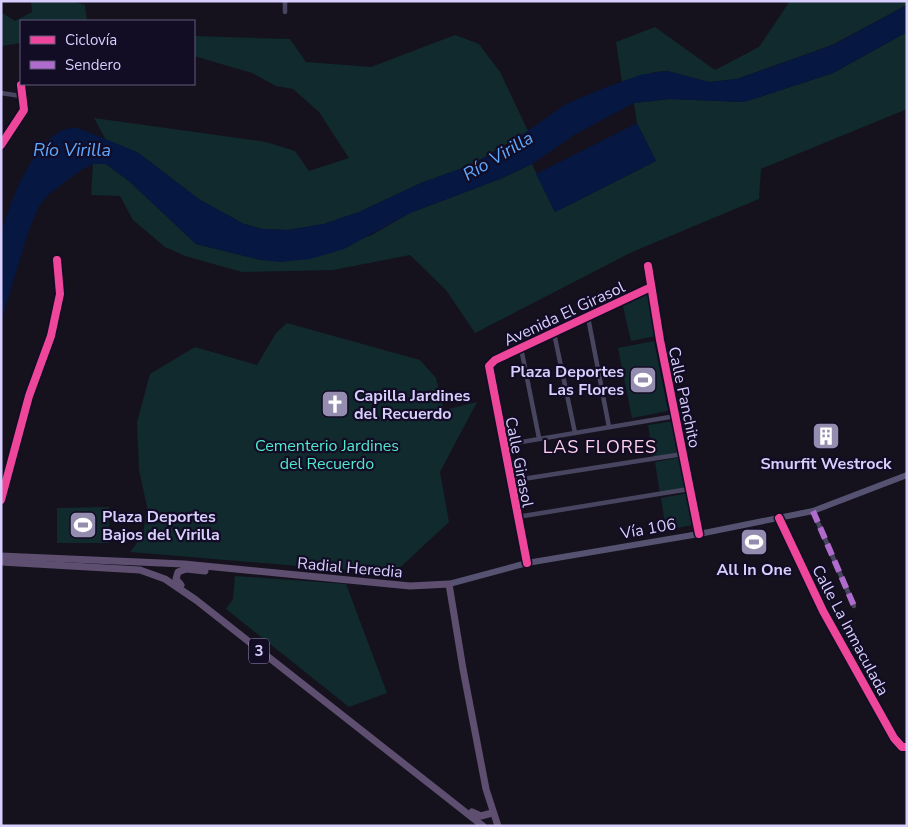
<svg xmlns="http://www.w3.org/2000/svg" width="908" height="827" font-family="'Nunito Sans',sans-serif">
	<rect width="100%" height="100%" fill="#15121e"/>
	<g fill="#102a2d">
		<path d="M31,1h40l14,4 2,16h-66v22l-20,3v-34l14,9 17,-9z"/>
		<path d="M790,1h117v4l-75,40 -95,34 -28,3 -42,-11 -12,1 -33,10 -6,-40 39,-15 60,43 44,-23z"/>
		<path d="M907,32v77l-146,60 -2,30 -127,53 -157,81 -29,-43 -36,-35 -77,15 -91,2 -57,-16 -20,-9 -32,-27 -13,-24 -29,-1 2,-31h13l23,17 67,63 65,16 109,-24 40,-23 90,-34 32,-15 23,48 101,-51 -19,-38 -3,-20 36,-4 74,3 89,-29z"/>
		<path d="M455,35l24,9 21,28 28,59 -57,34 -50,18 -62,29 -35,12 -36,6 -26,-1 -18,-5 -44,-24 -63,-48 -31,-12 -12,-22 172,24 29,9 14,20 40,-13 -30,-46 -26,-23 -17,-3 -24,-13 -58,-17v-20l96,3 16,23 65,5z"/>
		<path d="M644,292l5,2 7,42 -25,5 -9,-39z"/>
		<path d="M287,323l133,37 16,18 8,32 33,-8 -37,70 9,50 -56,52 -263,-22 13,-17 4,-28 -8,-37 -2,-48 13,-48 45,-27 62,18 19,-32z"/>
		<path d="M654,341l14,70 -36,7 -14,-70z"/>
		<path d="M675,421l5,32 -27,4 -5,-32z"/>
		<path d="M682,457l5,32 -27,5 -5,-32z"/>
		<path d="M688,493l5,32 -27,5 -5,-32z"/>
		<path d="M109,507v36h-52v-35z"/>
		<path d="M235,576l111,8 41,109 -38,14 -123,-98 7,-10z"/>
	</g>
	<g fill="#061741">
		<path d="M907,5v27l-74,41 -89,29 -74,-3 -36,4 -60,32 -42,29 -32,15 -90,34 -66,36 -34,10 -29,3 -20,-2 -65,-16 -67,-63 -23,-17h-13l-12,6 -32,24 -10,12 -10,24 -28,91c0,-26 -1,-55 0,-81 5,-32 37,-117 77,-112l59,24 63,48 44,24 18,5 26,1 36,-6 35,-12 62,-29 50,-18 38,-21 57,-40 38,-16 36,-13 27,-4 42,11 28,-3 96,-34z"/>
		<path d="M637,123l19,38 -101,51 -19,-38z"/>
	</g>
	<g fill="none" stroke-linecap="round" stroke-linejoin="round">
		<g stroke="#484560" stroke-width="4.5">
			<path d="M285,12v-11"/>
			<path d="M1,93l20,3"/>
			<path d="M1,145l23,-35 -3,-25"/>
			<path d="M648,266l12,74 39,194"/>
			<path d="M588,317l21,110"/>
			<path d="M554,333l21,100"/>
			<path d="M521,348l18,90"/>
			<path d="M504,445l172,-29"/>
			<path d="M510,481l173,-27"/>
			<path d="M1,500l28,-104 22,-60 9,-42 -3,-34"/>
			<path d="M813,511l41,95"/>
			<path d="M517,517l172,-28"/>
			<path d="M779,518l44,93 71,127 8,9h5"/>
			<path d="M527,563l-38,-197 6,-6 156,-73"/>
		</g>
		<path stroke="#565372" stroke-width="6" d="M449,584l78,-21 172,-29 114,-23 94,-36"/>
		<g stroke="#5e4f71" stroke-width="7">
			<path d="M1,556l183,8 226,22 39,-2 14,85 23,120 12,37"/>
			<path d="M1,562l139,8 25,9 31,21 287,226"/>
			<path d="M181,585l-5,-6 2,-7 8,-3 19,2"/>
			<path d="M472,812l9,4 11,-3"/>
		</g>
		<path stroke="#b06ccc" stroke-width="6" stroke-dasharray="12 6" stroke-linecap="butt" d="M813,511l41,95"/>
		<g stroke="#120c24" stroke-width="11">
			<g id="cycleway">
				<path d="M1,145l23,-35 -3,-25"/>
				<path d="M648,266l12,74 39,194"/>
				<path d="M1,500l28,-104 22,-60 9,-42 -3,-34"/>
				<path d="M779,518l44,93 71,127 8,9h5"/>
				<path d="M527,563l-38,-197 6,-6 156,-73"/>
			</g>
		</g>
		<use href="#cycleway" stroke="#ed469a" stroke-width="8"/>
	</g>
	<defs>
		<g id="stadium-square" transform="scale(1.4375)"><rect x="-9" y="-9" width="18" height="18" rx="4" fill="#948db0" stroke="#120c24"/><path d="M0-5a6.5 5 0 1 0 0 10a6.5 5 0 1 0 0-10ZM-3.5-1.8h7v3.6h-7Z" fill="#fff"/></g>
		<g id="church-square" transform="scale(1.4375)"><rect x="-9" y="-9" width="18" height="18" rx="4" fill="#948db0" stroke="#120c24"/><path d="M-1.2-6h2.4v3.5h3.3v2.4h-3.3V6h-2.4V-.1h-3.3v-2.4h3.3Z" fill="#fff"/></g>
		<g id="building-square" transform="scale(1.4375)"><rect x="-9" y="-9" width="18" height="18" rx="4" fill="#948db0" stroke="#120c24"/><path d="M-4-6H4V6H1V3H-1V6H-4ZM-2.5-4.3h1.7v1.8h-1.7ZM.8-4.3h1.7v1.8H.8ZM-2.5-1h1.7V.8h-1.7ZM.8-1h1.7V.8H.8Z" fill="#fff"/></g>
	</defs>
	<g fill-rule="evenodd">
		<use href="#stadium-square" x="643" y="380"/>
		<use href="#church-square" x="335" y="404"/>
		<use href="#building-square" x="826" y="436"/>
		<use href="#stadium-square" x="83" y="525"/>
		<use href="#stadium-square" x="754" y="542"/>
	</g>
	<g text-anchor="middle" stroke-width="4.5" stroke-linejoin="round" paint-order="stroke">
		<rect fill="#120c24" stroke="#9d94bd" stroke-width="1" x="249" y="638.5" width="20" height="25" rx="4"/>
		<g font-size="15" font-weight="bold" fill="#d8cfff">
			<text x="259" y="656">3</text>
		</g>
		<g font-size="16" fill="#d8cfff" stroke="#120c24">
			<text transform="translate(564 313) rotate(-25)" y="6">Avenida El Girasol</text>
			<text transform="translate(685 397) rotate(78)" y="6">Calle Panchito</text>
			<text transform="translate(520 462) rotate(79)" y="6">Calle Girasol</text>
			<text transform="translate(648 528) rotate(-10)" y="6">Vía 106</text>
			<text transform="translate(350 567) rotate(5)" y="6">Radial Heredia</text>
			<text transform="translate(851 630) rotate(62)" y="6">Calle La Inmaculada</text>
		</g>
		<g font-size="16" font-weight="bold" fill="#d8cfff" stroke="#120c24" text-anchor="start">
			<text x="624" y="377" text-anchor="end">Plaza Deportes<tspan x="624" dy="18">Las Flores</tspan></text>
			<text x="354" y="401">Capilla Jardines<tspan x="354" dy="18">del Recuerdo</tspan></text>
			<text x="826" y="469" text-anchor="middle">Smurfit Westrock</text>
			<text x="102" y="522">Plaza Deportes<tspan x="102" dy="18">Bajos del Virilla</tspan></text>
			<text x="754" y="575" text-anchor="middle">All In One</text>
		</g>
		<g font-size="16" fill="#51e9ce" stroke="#120c24">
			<text x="327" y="451">Cementerio Jardines<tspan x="327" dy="18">del Recuerdo</tspan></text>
		</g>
		<g font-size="18" font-style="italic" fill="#5da9ff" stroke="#120c24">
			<text x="72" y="156">Río Virilla</text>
			<text transform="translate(498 156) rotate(-31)" y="6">Río Virilla</text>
		</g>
		<g font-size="18" letter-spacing="1" fill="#ffd1eb" stroke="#120c24">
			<text x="600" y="453">LAS FLORES</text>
		</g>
	</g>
	<rect width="908" height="827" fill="none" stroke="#d8cfff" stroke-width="5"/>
	<rect x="20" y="20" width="175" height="65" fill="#120c24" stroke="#615a7c"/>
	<rect x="30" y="36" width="25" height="8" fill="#ed469a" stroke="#615a7c"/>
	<text x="65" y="45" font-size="15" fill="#d8cfff">Ciclovía</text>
	<rect x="30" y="61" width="25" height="8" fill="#b06ccc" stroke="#615a7c"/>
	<text x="65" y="70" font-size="15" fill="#d8cfff">Sendero</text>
</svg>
